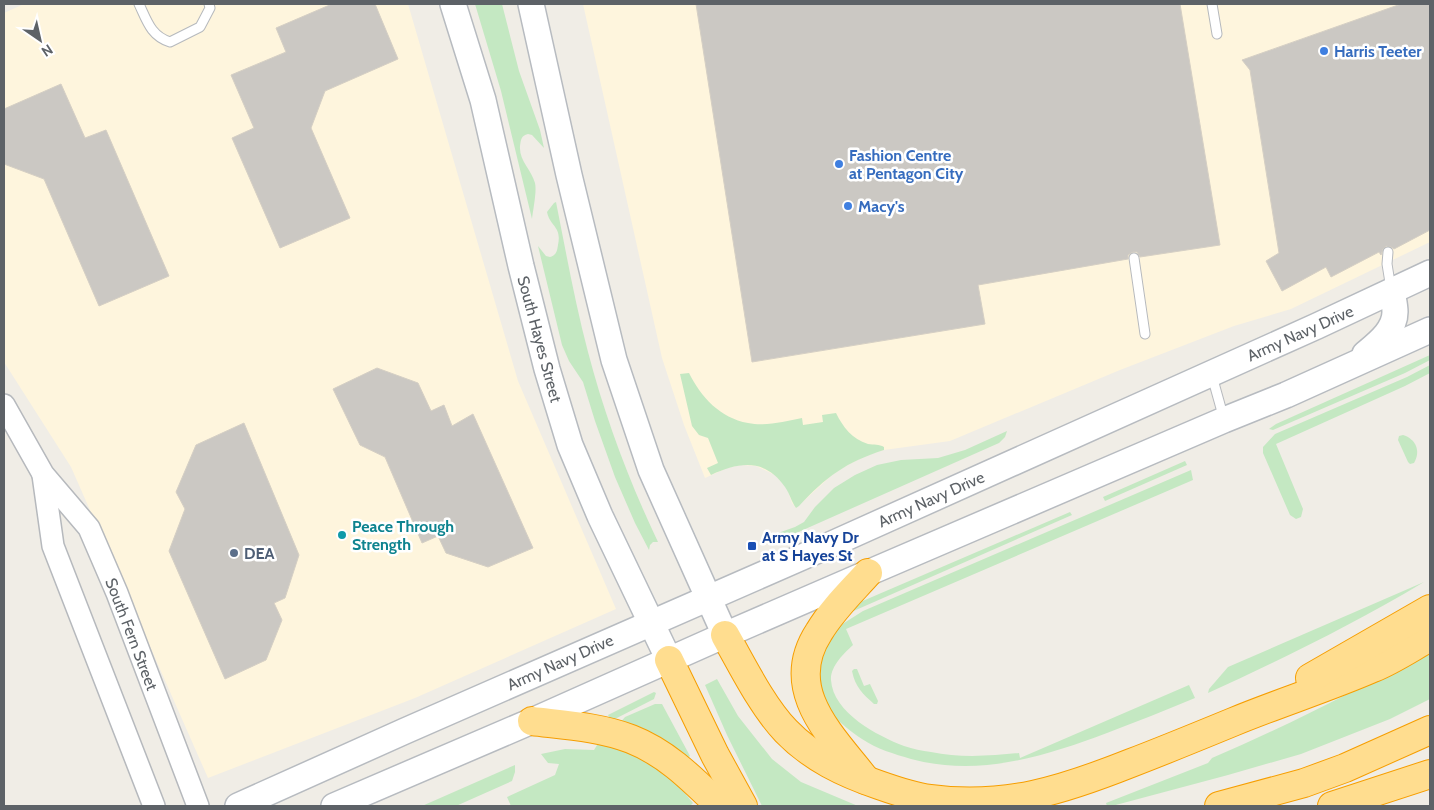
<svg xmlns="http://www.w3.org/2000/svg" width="1434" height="810" font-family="Cabin,sans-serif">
	<rect width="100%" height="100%" fill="#f0ede6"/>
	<g fill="#fef5dd">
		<path d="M24,4h384l110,377 98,228 -201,89 -207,80 -137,-311 -67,-105v-349z"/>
		<path d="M583,4h847v238l-139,67 -57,17 -114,44 -170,71 -66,9 -19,6 -21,11 -12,8 -36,33 -4,-5 -5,-15 -12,-13 -19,-9 -15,-1 -14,3 -22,10 -21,-53 -22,-67z"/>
	</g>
	<g fill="#c4e8c2">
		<path d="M475,4h27l17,67 21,59 4,18 -12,-13 -4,-1c-7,2 -7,5 -8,12 -1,15 11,23 15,37 2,8 -2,27 -3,36l-31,-128z"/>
		<path d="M556,202c10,50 19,101 32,150 17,65 41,129 70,190h-5l-3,3 -1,5 -14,-27 -20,-46 -20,-56 -12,-39 -14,-21 -7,-16 -24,-99 8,10 4,1c6,-2 7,-5 8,-12 4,-19 -8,-18 -11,-33l7,-9z"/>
		<path d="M1430,355v5l-25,13 -132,57 -4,-1 7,-5z"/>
		<path d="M1430,365v8l-25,13 -129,58 27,65 -2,8 -5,2 -6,-4 -27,-62v-6l12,-13 132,-57z"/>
		<path d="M689,373c12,24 31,45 59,50 18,4 37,-2 54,-5l1,7 20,-3 -1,-7 14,-2c7,14 16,26 32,31 6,1 11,0 16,3v3c-38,12 -58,27 -85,56l-3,2c-5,-7 -6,-14 -11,-21 -20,-29 -46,-25 -74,-12l-4,-7 11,-5 -10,-25 -9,-3 -7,-9 -12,-52z"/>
		<path d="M1007,431l-2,6 -6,6 -223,99 -1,-3 3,-6 17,-6 9,-5 11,-15 19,-19 21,-13 22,-10 24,-5 37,-2 27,-8z"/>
		<path d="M1403,435c13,4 18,16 11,28l-4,1 -2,-2 -10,-22 1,-4z"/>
		<path d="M1185,461l2,4 -82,36 -2,-4z"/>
		<path d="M1191,470l2,10 -347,149 7,16c-9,8 -23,22 -22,35 2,33 47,56 73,66 9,3 18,5 27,6 28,6 59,4 88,1l1,5 169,-73 6,13c-29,12 -59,24 -88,35 -64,24 -128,44 -196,26 -17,-5 -34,-10 -49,-20 -22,-15 -44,-33 -46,-61 -1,-10 7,-34 9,-45l8,-3 30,-19z"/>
		<path d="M1070,512l2,3 -223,98 9,-10z"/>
		<path d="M1424,582c-70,42 -142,77 -216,111l1,-4 19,-22z"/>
		<path d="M1430,650v49l-40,20 -89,35 -73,21 -116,31h-5l-1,-3 102,-40 4,-5c75,-32 147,-69 218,-108z"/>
		<path d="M854,669h3l7,17 6,-2 8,17 -1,3h-3c-11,-10 -19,-17 -22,-33z"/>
		<path d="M717,679l21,37 34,43 29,23 57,24h-96l-35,-71 -22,-50z"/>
		<path d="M654,692l2,1 -2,6 -43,22 -3,-6z"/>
		<path d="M655,704h7l28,52 -4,3 -66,-36 5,-6z"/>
		<path d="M599,742c13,5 28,8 41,14 21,10 39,29 53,47l-3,3h-179l-4,-9 48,-22 4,-11 -11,-1 -7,-9 24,-5 29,1z"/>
		<path d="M515,765v7l-3,9 -56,25h-34z"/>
	</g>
	<g fill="#cbc8c3" stroke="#d5cfc4">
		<path d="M332,4h43l23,55 -73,32 -14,37 39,90 -70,30 -48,-110 22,-10 -23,-53 55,-23 -10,-24z"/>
		<path d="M696,4h484l40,241 -80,12 -3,-5h-4l-5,3v4l-150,26 7,39 -233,38z"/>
		<path d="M1401,4h29v226l-36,19 -3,-2 -5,-1 -3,3 -2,6 -2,-3 -48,25 -5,-10 -44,24 -16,-30 13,-8 -29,-183 -8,-10z"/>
		<path d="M61,84l24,54 21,-8 63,146 -70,30 -55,-127 -40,-15v-55z"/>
		<path d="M377,368l41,15 13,28 13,-6 8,21 21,-12 60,134 -45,19 -42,-14 -8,-17 -16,7 -37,-86 -25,-12 -27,-56z"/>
		<path d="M244,423l55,132 -14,43 -11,5 8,17 -16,40 -41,19 -56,-128 16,-42 -9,-17 20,-47z"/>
	</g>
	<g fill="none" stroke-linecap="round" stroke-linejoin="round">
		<g stroke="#b6b9bd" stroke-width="11">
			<g id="service">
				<path d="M139,4c8,17 12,32 31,38l30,-15 10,-19 -1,-4"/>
				<path d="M1212,4l5,30"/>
				<path d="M1388,252l-1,12 4,25"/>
				<path d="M1134,258l11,76"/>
				<path d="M1212,376l12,43"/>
			</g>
		</g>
		<g stroke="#b6b9bd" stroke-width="24">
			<g id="tertiary">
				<path d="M4,405l39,69 46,54 28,65 81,213"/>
				<path d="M43,475l10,71 101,260"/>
			</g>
		</g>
		<g stroke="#b7bbc0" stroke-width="28">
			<g id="secondary">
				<path d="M453,4l30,96 38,166 26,103 23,76 30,71 69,144"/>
				<path d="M531,4l38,171 45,185 37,110 74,165"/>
				<path d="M1365,354c13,-11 30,-24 30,-42 0,-7 -2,-14 -3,-21"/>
				<path d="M238,806l167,-75 427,-187 485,-218 113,-53"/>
				<path d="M334,806l198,-85 193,-86 143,-62 356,-153 62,-25 144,-65"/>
			</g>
		</g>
		<g stroke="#f69e00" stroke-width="30">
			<g id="motorway">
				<path d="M725,635c17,30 37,71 61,96 26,27 58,42 93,54 17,6 34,12 51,14 75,10 133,-9 201,-36 34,-13 68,-27 102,-41 46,-19 94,-34 140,-54 20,-8 39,-21 57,-31"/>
				<path d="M669,660l46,95 28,51"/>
				<path d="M1310,678l120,-69"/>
				<path d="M532,721c33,4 68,6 99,18 36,14 62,41 89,67"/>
				<path d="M866,780c-34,-44 -85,-90 -47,-148 13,-22 32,-40 49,-59"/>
				<path d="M1219,806l85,-23 41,-15 85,-38"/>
				<path d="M1332,806l98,-32"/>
			</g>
		</g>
		<use href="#service" stroke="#fff" stroke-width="9"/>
		<use href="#tertiary" stroke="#fff" stroke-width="21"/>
		<use href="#secondary" stroke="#fff" stroke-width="25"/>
		<use href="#motorway" stroke="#ffdd8f" stroke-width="28"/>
	</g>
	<g fill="#3f7fe0" stroke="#fff" stroke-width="2">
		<circle cx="1324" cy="51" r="5"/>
		<circle cx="839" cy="164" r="5"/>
		<circle cx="848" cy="206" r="5"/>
	</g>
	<circle fill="#0f9aa8" stroke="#fff" stroke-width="2" cx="342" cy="535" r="5"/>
	<rect fill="#1a4fb4" stroke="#fff" stroke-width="2" x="747" y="541" width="10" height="10" rx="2.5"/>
	<circle fill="#5c6f8a" stroke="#fff" stroke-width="2" cx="234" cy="553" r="5"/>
	<g text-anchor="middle" stroke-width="5" stroke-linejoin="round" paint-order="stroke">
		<g font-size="16" font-weight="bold" fill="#366cbe" stroke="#fff" text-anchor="start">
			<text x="1334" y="57">Harris Teeter</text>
			<text x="849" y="161">Fashion Centre<tspan x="849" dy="18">at Pentagon City</tspan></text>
			<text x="858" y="212">Macy's</text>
		</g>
		<g font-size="16" fill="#5d6267" stroke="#fff">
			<text transform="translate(1300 333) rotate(-24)" y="6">Army Navy Drive</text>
			<text transform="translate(540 339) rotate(75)" y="6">South Hayes Street</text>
			<text transform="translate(931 499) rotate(-24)" y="6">Army Navy Drive</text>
			<text transform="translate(132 634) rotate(69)" y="6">South Fern Street</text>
			<text transform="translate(560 662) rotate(-24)" y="6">Army Navy Drive</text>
		</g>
		<g font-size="16" font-weight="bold" fill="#0d838f" stroke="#fff" text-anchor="start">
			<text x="352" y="532">Peace Through<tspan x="352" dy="18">Strength</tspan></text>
		</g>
		<g font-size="16" font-weight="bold" fill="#164399" stroke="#fff" text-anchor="start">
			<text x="762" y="543">Army Navy Dr<tspan x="762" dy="18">at S Hayes St</tspan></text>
		</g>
		<g font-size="16" font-weight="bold" fill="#4e5e75" stroke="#fff" text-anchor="start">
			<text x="244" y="559">DEA</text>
		</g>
	</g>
	<rect width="1434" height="810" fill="none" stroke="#5d6267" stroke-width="10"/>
	<g transform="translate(40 40) rotate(146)" stroke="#ffffff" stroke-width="4" paint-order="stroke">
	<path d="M0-4L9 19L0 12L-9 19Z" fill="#5d6267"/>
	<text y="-8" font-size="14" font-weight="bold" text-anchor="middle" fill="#5d6267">N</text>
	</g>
</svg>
